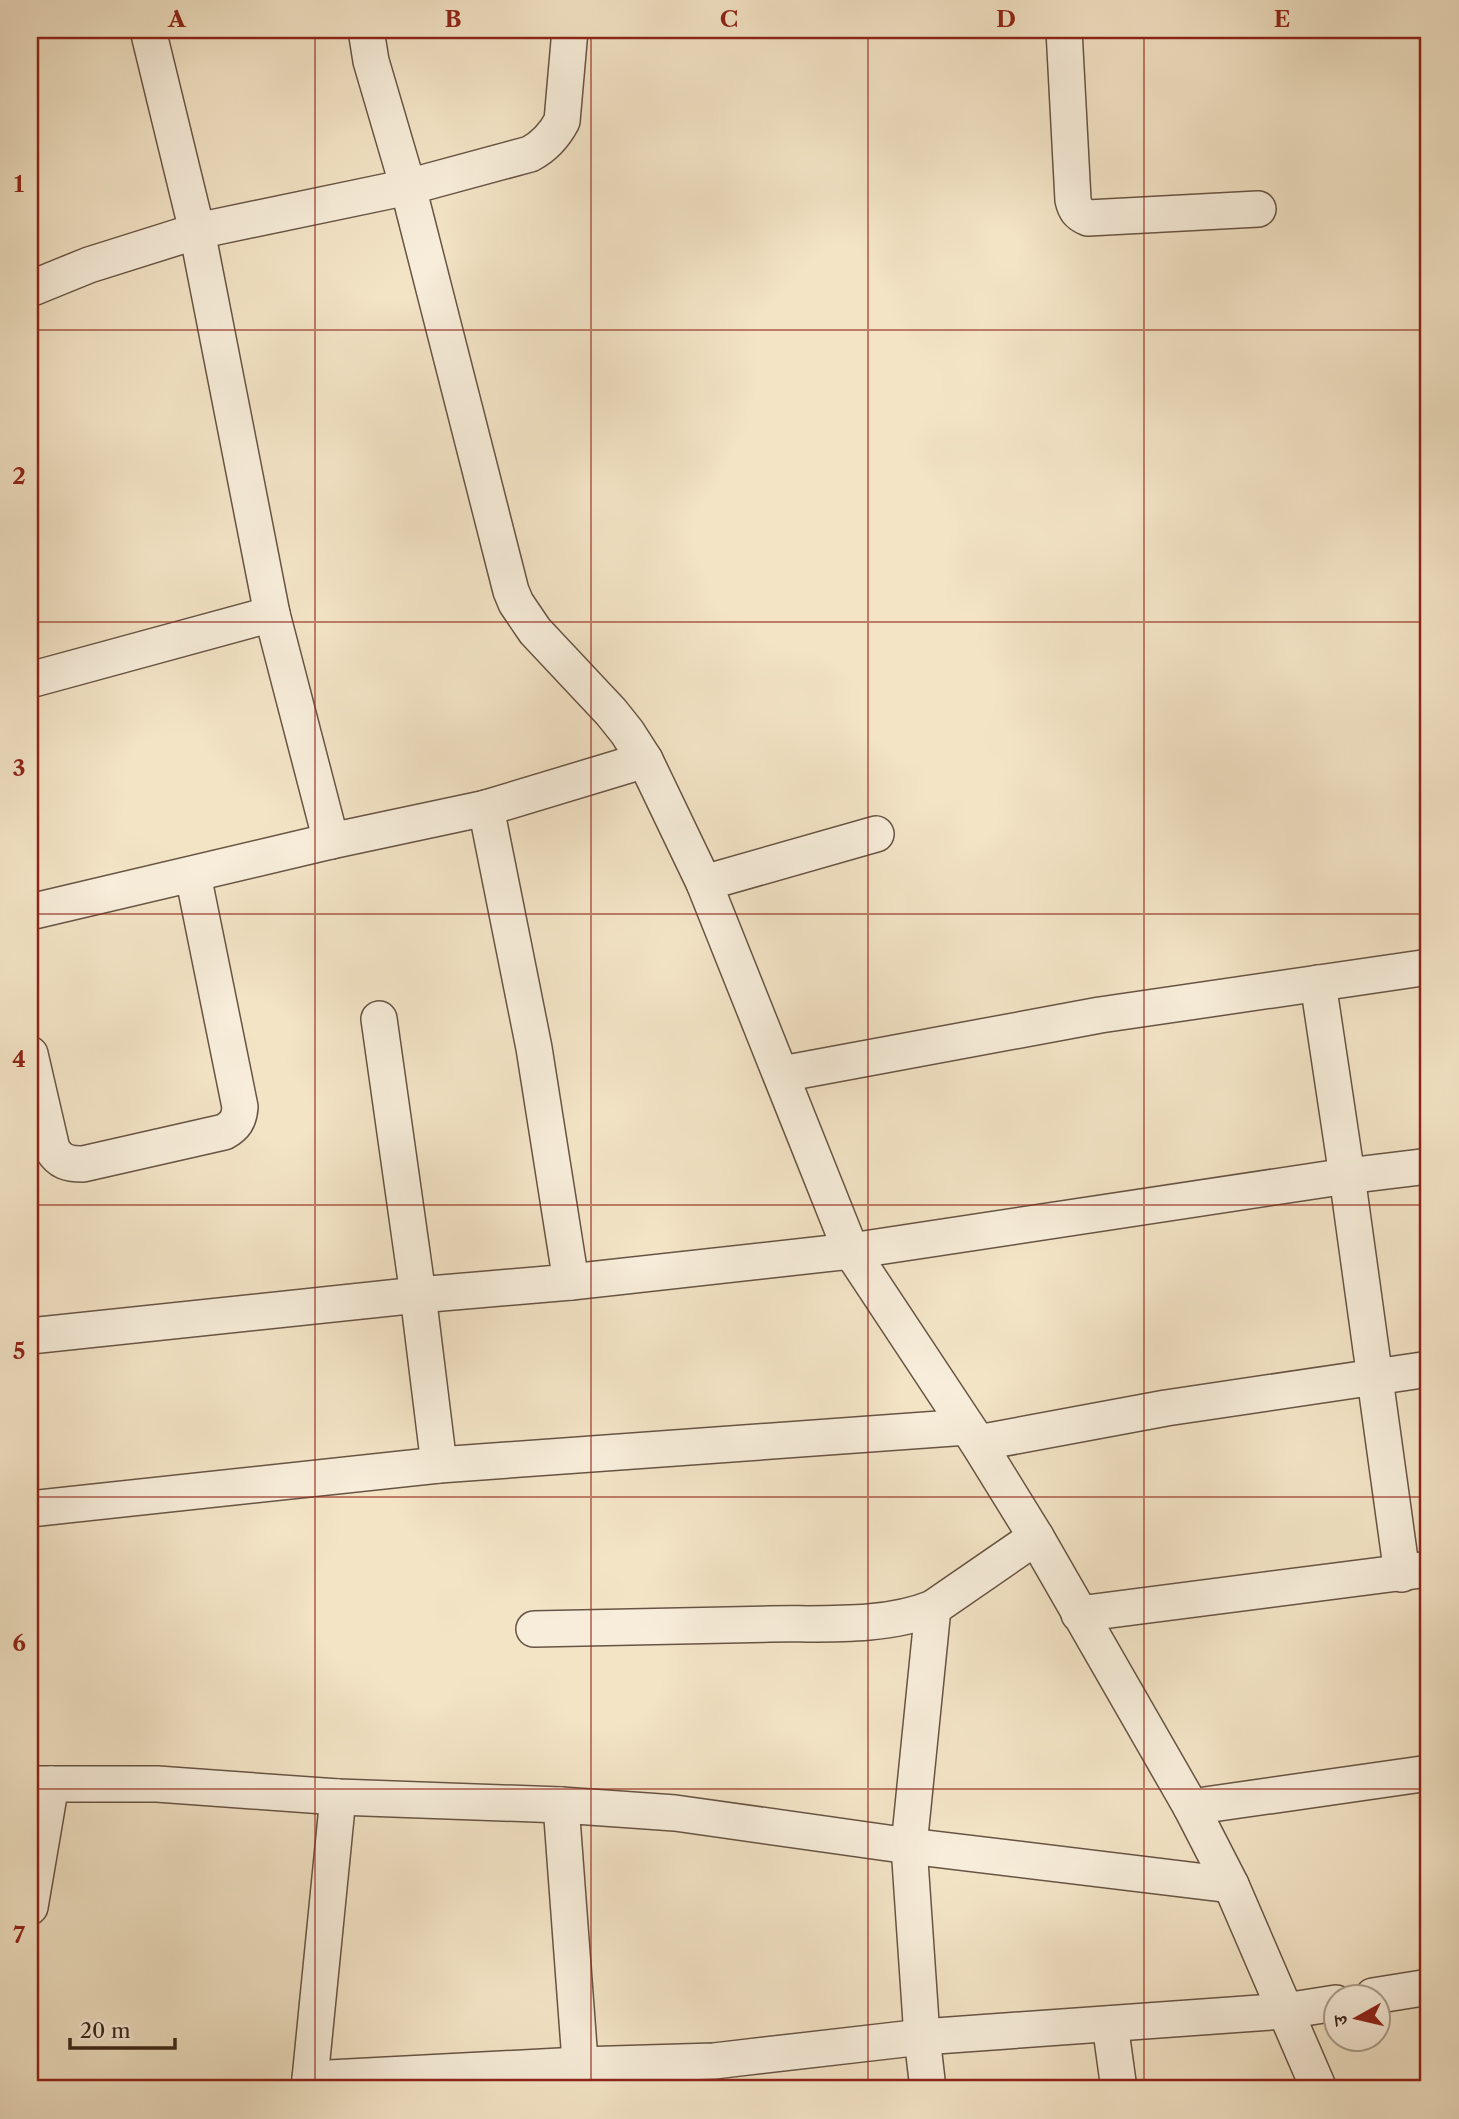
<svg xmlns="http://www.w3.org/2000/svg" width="1459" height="2119" font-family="'Libre Caslon Text','Noto Serif Devanagari',serif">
	<rect width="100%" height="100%" fill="#f3e4c6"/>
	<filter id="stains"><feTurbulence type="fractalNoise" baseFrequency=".00286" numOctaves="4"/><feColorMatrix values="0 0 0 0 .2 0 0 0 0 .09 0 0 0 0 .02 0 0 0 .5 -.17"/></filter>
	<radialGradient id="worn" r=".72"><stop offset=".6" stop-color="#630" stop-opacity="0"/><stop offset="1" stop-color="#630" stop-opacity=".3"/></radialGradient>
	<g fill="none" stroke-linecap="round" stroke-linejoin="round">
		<g stroke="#685444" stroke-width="38">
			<g id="minor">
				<path d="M148,30l49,201 75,383 59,227"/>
				<path d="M366,30l5,31 37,126 103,404 5,12 19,28 76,81 16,20 18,28 59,123 147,368 127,192 58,94 155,270 40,78 88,204"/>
				<path d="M1064,30l9,170c2,9 5,14 15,18l170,-9"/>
				<path d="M30,289l59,-24 108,-34 211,-44 122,-33c15,-8 24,-18 32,-33l8,-91"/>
				<path d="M30,680l242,-66"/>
				<path d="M486,808l48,240 37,234"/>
				<path d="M704,883l172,-49"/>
				<path d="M30,912l301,-71 155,-33 159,-48"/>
				<path d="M1318,983l29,193 55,398"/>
				<path d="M379,1019l39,276 21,170"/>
				<path d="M30,1054l22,95c8,13 16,15 31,15l141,-32c11,-6 15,-12 16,-25l-47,-232"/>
				<path d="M782,1074l318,-59 329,-48"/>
				<path d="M30,1336l388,-41 153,-13 280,-31 496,-75 82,-10"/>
				<path d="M978,1443l188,-35 263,-39"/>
				<path d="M30,1509l409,-44 528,-38"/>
				<path d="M1079,1614l350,-45"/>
				<path d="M534,1629c79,-2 157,-3 235,-5 53,-1 115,4 164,-16l103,-71"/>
				<path d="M30,1784h127l181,13 223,8 114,8 234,33 322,39"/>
				<path d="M561,1805l21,283"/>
				<path d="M1191,1807l238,-34"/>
				<path d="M30,1907l21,-123"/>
				<path d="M1373,1996l56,-9"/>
				<path d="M1110,2024l9,65"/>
				<path d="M310,2079l269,-14 135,-4 208,-24 363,-26 51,-8"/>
				<path d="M309,2089l29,-292"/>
				<path d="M928,2089l-6,-52 -13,-191 24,-238"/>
			</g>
		</g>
		<use href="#minor" stroke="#f7edda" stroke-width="35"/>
	</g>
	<path fill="none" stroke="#8f2418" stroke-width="2" stroke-opacity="0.55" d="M315,30v2059M591,30v2059M868,30v2059M1144,30v2059M30,330h1399M30,622h1399M30,914h1399M30,1205h1399M30,1497h1399M30,1789h1399"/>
	<rect width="1459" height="2119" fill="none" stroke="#f3e4c6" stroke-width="77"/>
	<g transform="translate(1357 2018) rotate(262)"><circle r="33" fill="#f7edda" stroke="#ab9d8c" stroke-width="2"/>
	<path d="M0-5L12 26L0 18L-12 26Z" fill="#8f2418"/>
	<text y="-10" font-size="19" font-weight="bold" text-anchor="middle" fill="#3a2418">उ</text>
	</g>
	<path d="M70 2038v10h105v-10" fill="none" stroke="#3a2418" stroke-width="3.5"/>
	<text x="80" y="2038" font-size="21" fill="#3a2418" stroke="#f7edda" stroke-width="5" paint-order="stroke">20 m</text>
	<rect x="38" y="38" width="1382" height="2042" fill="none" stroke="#8f2418" stroke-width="2.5"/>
	<g font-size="23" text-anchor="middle" font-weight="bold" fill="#8f2418">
		<text x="177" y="27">A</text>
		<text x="453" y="27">B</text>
		<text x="729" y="27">C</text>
		<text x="1006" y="27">D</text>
		<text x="1282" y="27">E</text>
		<text x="19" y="192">1</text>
		<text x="19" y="484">2</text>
		<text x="19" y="776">3</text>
		<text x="19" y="1067">4</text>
		<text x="19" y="1359">5</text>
		<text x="19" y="1651">6</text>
		<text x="19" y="1943">7</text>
	</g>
	<rect width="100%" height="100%" filter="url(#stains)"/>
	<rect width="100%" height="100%" fill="url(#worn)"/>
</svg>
